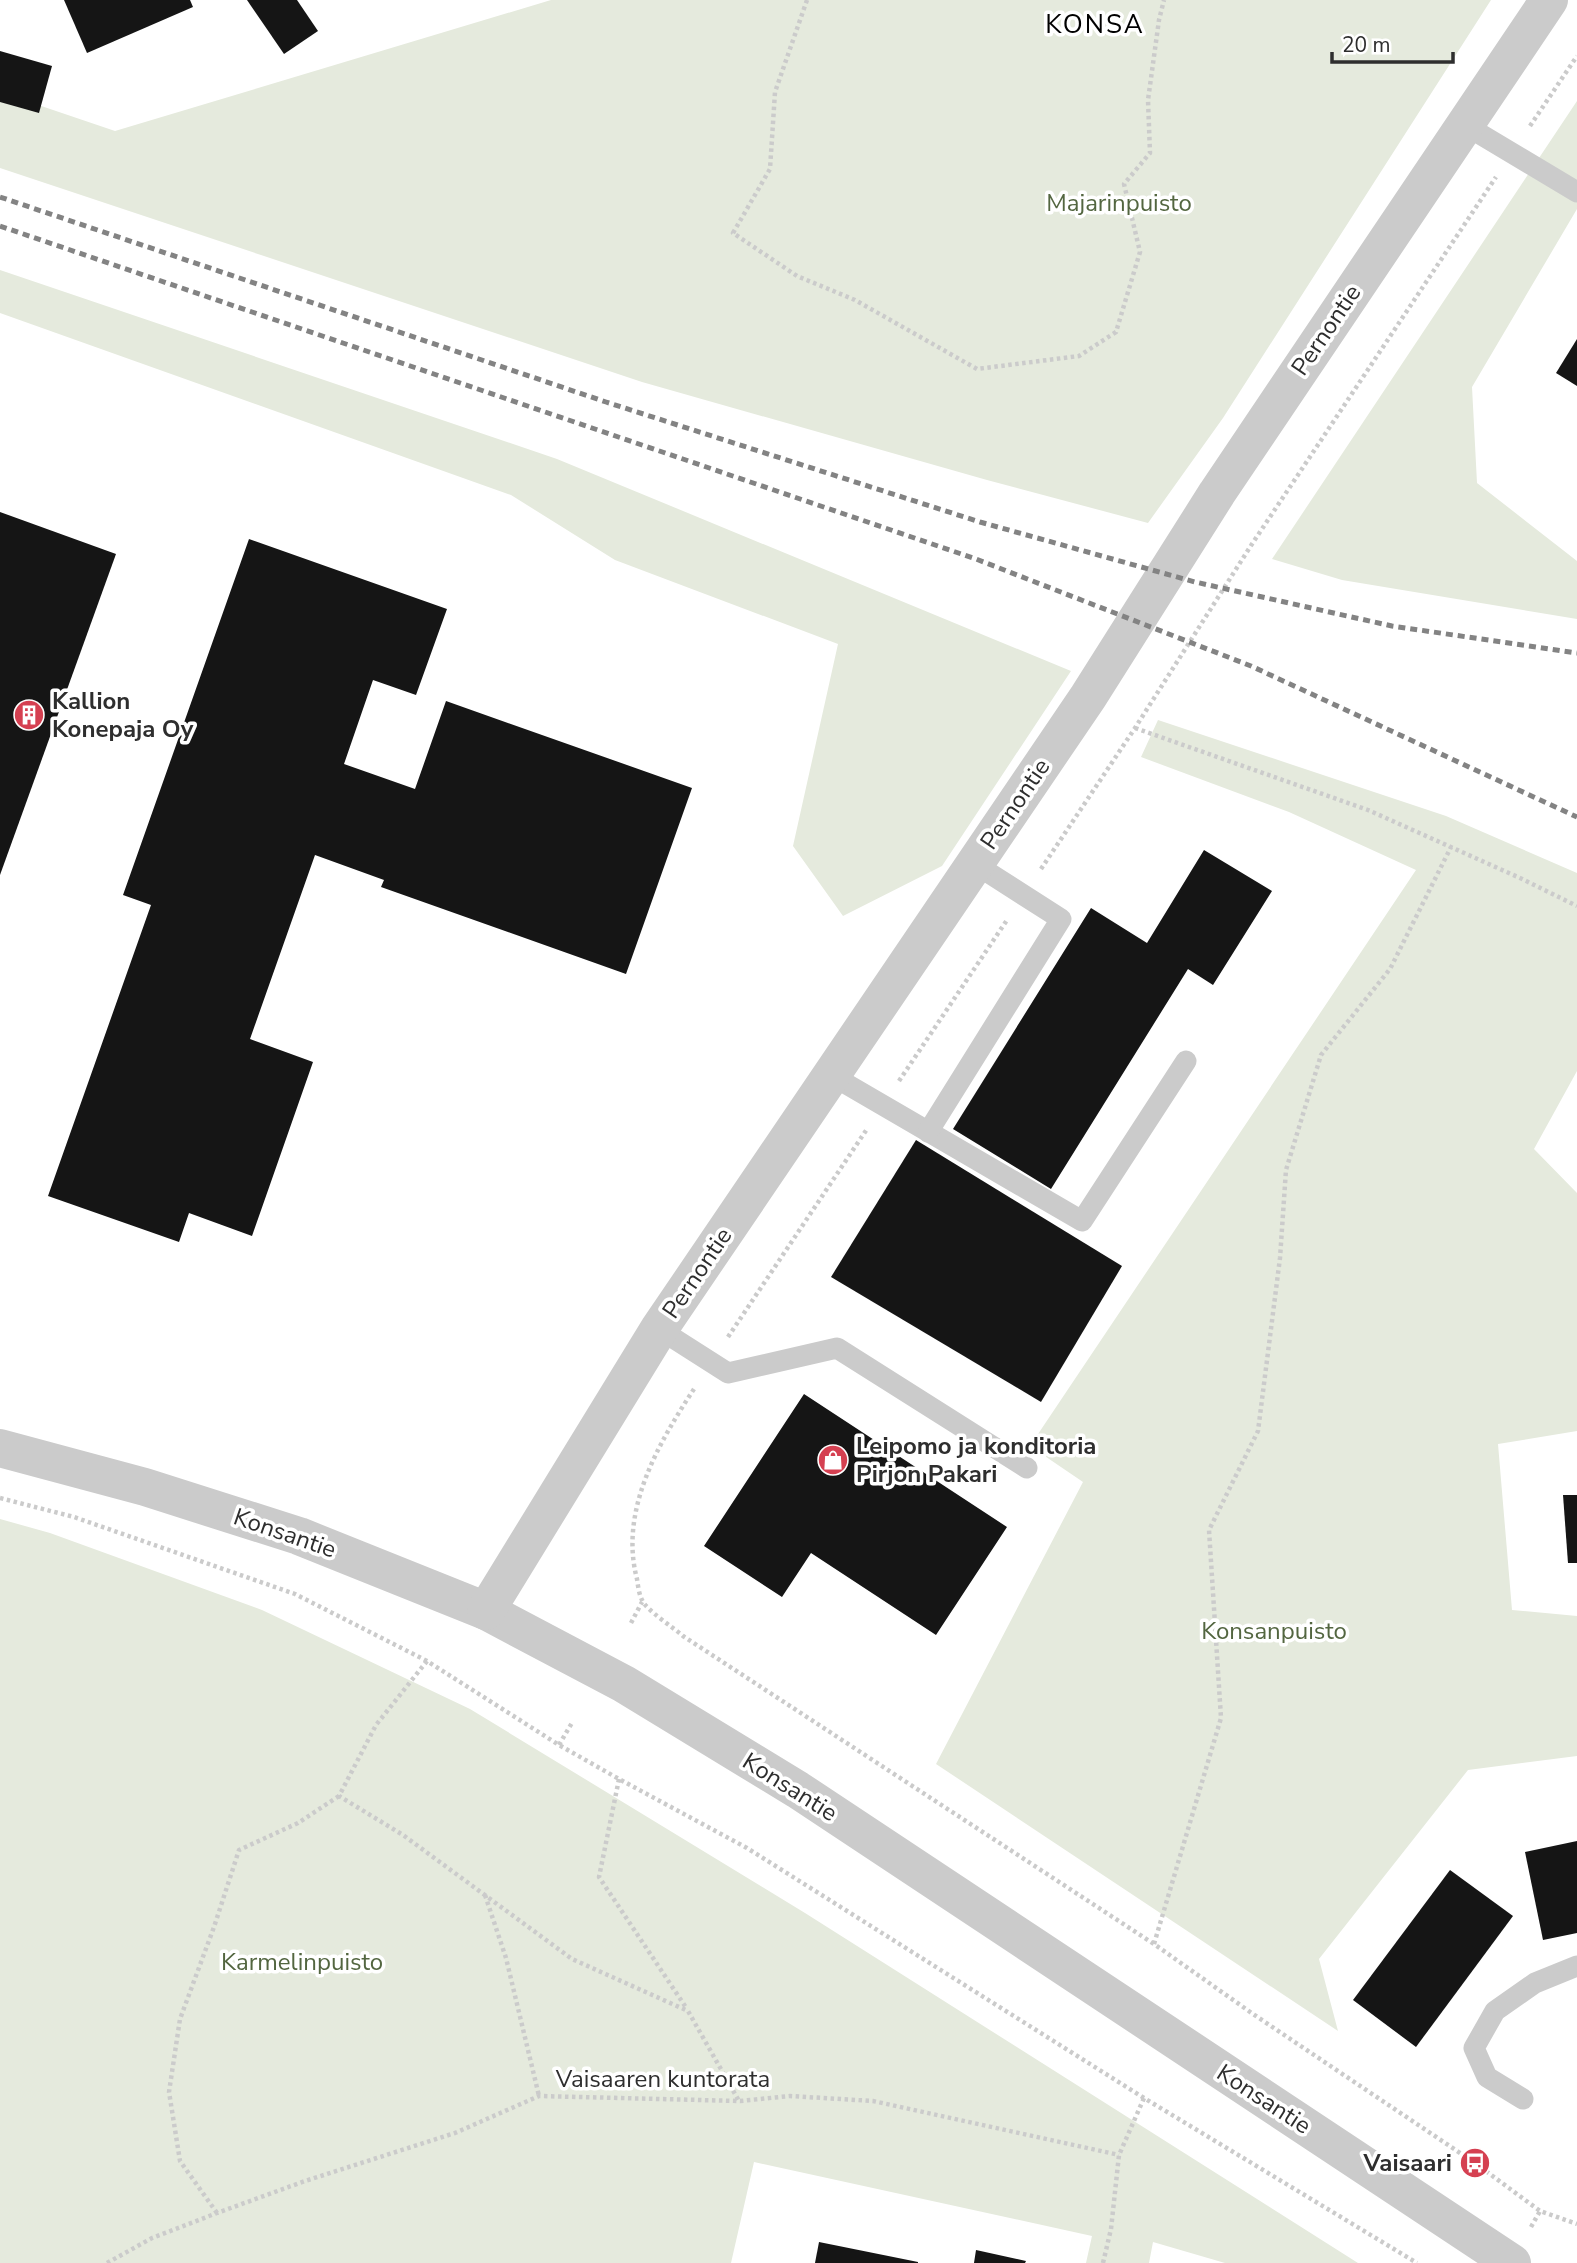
<svg xmlns="http://www.w3.org/2000/svg" width="1577" height="2263" font-family="'Nunito Sans',sans-serif">
	<rect width="100%" height="100%" fill="#fff"/>
	<g fill="#e5eadd">
		<path d="M551,0h940l-268,418 -75,105 -161,-43 -345,-98 -642,-214v-76l115,39z"/>
		<path d="M1577,101v108l-105,178 5,96 100,78v58l-235,-39 -70,-21z"/>
		<path d="M0,270l557,189 514,212 -129,195 -99,50 -50,-70 45,-202 -223,-84 -104,-65 -511,-182z"/>
		<path d="M1158,720l288,96 131,57v198l-43,78 43,44v238l-79,13 14,166 65,6v140l-109,14 -149,189 19,72 -402,-267 147,-282 -53,-36 386,-576 -127,-58 -148,-55z"/>
		<path d="M0,1519l50,14 212,77 208,99 335,204 553,350h-133l-72,-21 -4,21h-63l6,-27 -338,-74 -23,101h-731z"/>
	</g>
	<g fill="#151515">
		<path d="M64,0h126l3,7 -106,46z"/>
		<path d="M247,0h50l21,31 -34,23z"/>
		<path d="M0,51l52,15 -13,47 -39,-11z"/>
		<path d="M1577,339v47l-21,-13z"/>
		<path d="M0,512l116,42 -116,321z"/>
		<path d="M249,539l198,70 -31,86 -43,-15 -29,84 71,25 31,-88 246,87 -66,186 -245,-87 3,-7 -69,-25 -65,184 63,23 -61,174 -63,-23 -10,29 -131,-46 103,-291 -28,-10z"/>
		<path d="M1204,850l68,41 -59,94 -25,-16 -137,220 -98,-60 138,-221 56,35z"/>
		<path d="M916,1140l206,126 -81,136 -210,-125z"/>
		<path d="M804,1394l203,133 -71,108 -125,-82 -29,44 -78,-51z"/>
		<path d="M1563,1495h14v68h-9z"/>
		<path d="M1577,1841v92l-34,7 -18,-88z"/>
		<path d="M1450,1870l63,46 -97,131 -63,-47z"/>
		<path d="M819,2242l99,20v1h-103z"/>
		<path d="M976,2250l50,11 -1,2h-51z"/>
	</g>
	<g fill="none" stroke-linecap="round" stroke-linejoin="round">
		<g stroke="#cbcbcb" stroke-width="4.5" stroke-dasharray="3.5 3.5" stroke-linecap="butt">
			<path d="M807,0l-32,92 -5,77 -37,64 64,43 58,24 122,69 102,-13 37,-24 24,-80 -16,-68 26,-31 -2,-53 11,-80 5,-20"/>
			<path d="M1530,126l47,-70"/>
			<path d="M1135,728l233,82 152,68 57,28"/>
			<path d="M1041,869l94,-141 117,-184 244,-367"/>
			<path d="M899,1081l108,-161"/>
			<path d="M728,1337l139,-208"/>
			<path d="M694,1389c-36,55 -75,122 -57,190 1,7 2,15 5,21 5,11 31,27 41,36l471,308 99,70 222,149 65,48 37,13"/>
			<path d="M0,1498l74,19 221,77 132,67 132,84 60,34 128,69 397,250 273,165"/>
			<path d="M631,1623l11,-21"/>
			<path d="M427,1661l-51,64 -37,71 64,39 169,124 116,52 51,90"/>
			<path d="M559,1745l14,-24"/>
			<path d="M619,1779l-20,98 88,132"/>
			<path d="M485,1895l21,63 33,138"/>
			<path d="M1154,1944l67,-226 -12,-188 49,-99 22,-173 6,-88 35,-115 69,-86 61,-122"/>
			<path d="M217,2213l-37,-52 -11,-69 11,-73 34,-92 25,-77 59,-27 41,-27"/>
			<path d="M1531,2227l9,-16"/>
			<path d="M107,2263l45,-25 65,-25 88,-32 150,-48 84,-37 201,5 50,-5 83,5 246,54"/>
			<path d="M1103,2263l8,-34 8,-74 25,-57"/>
		</g>
		<g stroke="#cbcbcb" stroke-width="21">
			<path d="M1465,125l112,67"/>
			<path d="M831,1075l251,146 104,-160"/>
			<path d="M928,1132l133,-213 -86,-55"/>
			<path d="M659,1329l69,44 109,-25 190,120"/>
			<path d="M1523,2099l-36,-22 -13,-29 21,-37 40,-28 42,-17"/>
		</g>
		<g stroke="#cbcbcb" stroke-width="38">
			<path d="M0,1448l145,39 154,49 187,75 138,73 174,106 714,473"/>
			<path d="M486,1611l173,-282 429,-632 129,-204 332,-493"/>
		</g>
		<g stroke="#838383" stroke-width="5" stroke-dasharray="7 5" stroke-linecap="butt">
			<path d="M0,197l606,205 374,120 215,60 197,44 185,27"/>
			<path d="M0,226l976,333 275,107 326,151"/>
		</g>
	</g>
	<defs>
		<g id="building-disc" transform="scale(1.575)"><circle r="9.5" fill="#d54051" stroke="#fff"/><path d="M-4-6H4V6H1V3H-1V6H-4ZM-2.5-4.3h1.7v1.8h-1.7ZM.8-4.3h1.7v1.8H.8ZM-2.5-1h1.7V.8h-1.7ZM.8-1h1.7V.8H.8Z" fill="#fff"/></g>
		<g id="shop-disc" transform="scale(1.575)"><circle r="9.5" fill="#d54051" stroke="#fff"/><path d="M-5-2.5h2.3a2.7 3.5 0 0 1 5.4 0H5L5.5 6h-11ZM-1.5-2.5h3a1.5 2.3 0 0 0-3 0Z" fill="#fff"/></g>
		<g id="bus-disc" transform="scale(1.575)"><circle r="9.5" fill="#d54051" stroke="#fff"/><path d="M-5-6H5V4H4V6H2V4H-2V6H-4V4H-5ZM-3.5-4V0h7V-4ZM-3.5 1.2v1.5H-2V1.2ZM2 1.2v1.5H3.5V1.2Z" fill="#fff"/></g>
	</defs>
	<g fill-rule="evenodd">
		<use href="#building-disc" x="29" y="715"/>
		<use href="#shop-disc" x="833" y="1460"/>
		<use href="#bus-disc" x="1475" y="2163"/>
	</g>
	<g text-anchor="middle" stroke-width="7" stroke-linejoin="round" paint-order="stroke">
		<g font-size="24" fill="#536640" stroke="#fff">
			<text x="1119" y="211">Majarinpuisto</text>
			<text x="1274" y="1639">Konsanpuisto</text>
			<text x="302" y="1970">Karmelinpuisto</text>
		</g>
		<g font-size="24" fill="#2e2e2e" stroke="#fff">
			<text transform="translate(1326 330) rotate(-56)" y="8">Pernontie</text>
			<text transform="translate(1015 804) rotate(-56)" y="8">Pernontie</text>
			<text transform="translate(697 1273) rotate(-56)" y="8">Pernontie</text>
			<text transform="translate(285 1533) rotate(19)" y="8">Konsantie</text>
			<text transform="translate(790 1787) rotate(32)" y="8">Konsantie</text>
			<text x="663" y="2087">Vaisaaren kuntorata</text>
			<text transform="translate(1264 2099) rotate(33)" y="8">Konsantie</text>
		</g>
		<g font-size="24" font-weight="bold" fill="#2e2e2e" stroke="#fff" text-anchor="start">
			<text x="52" y="709">Kallion<tspan x="52" dy="28">Konepaja Oy</tspan></text>
			<text x="856" y="1454">Leipomo ja konditoria<tspan x="856" dy="28">Pirjon Pakari</tspan></text>
			<text x="1452" y="2171" text-anchor="end">Vaisaari</text>
		</g>
		<g font-size="26" letter-spacing="2" fill="#000" stroke="#fff">
			<text x="1095" y="33">KONSA</text>
		</g>
	</g>
	<path d="M1332 52v10h121v-10" fill="none" stroke="#2e2e2e" stroke-width="3.5"/>
	<text x="1342" y="52" font-size="21" fill="#2e2e2e" stroke="#ffffff" stroke-width="5" paint-order="stroke">20 m</text>
</svg>
